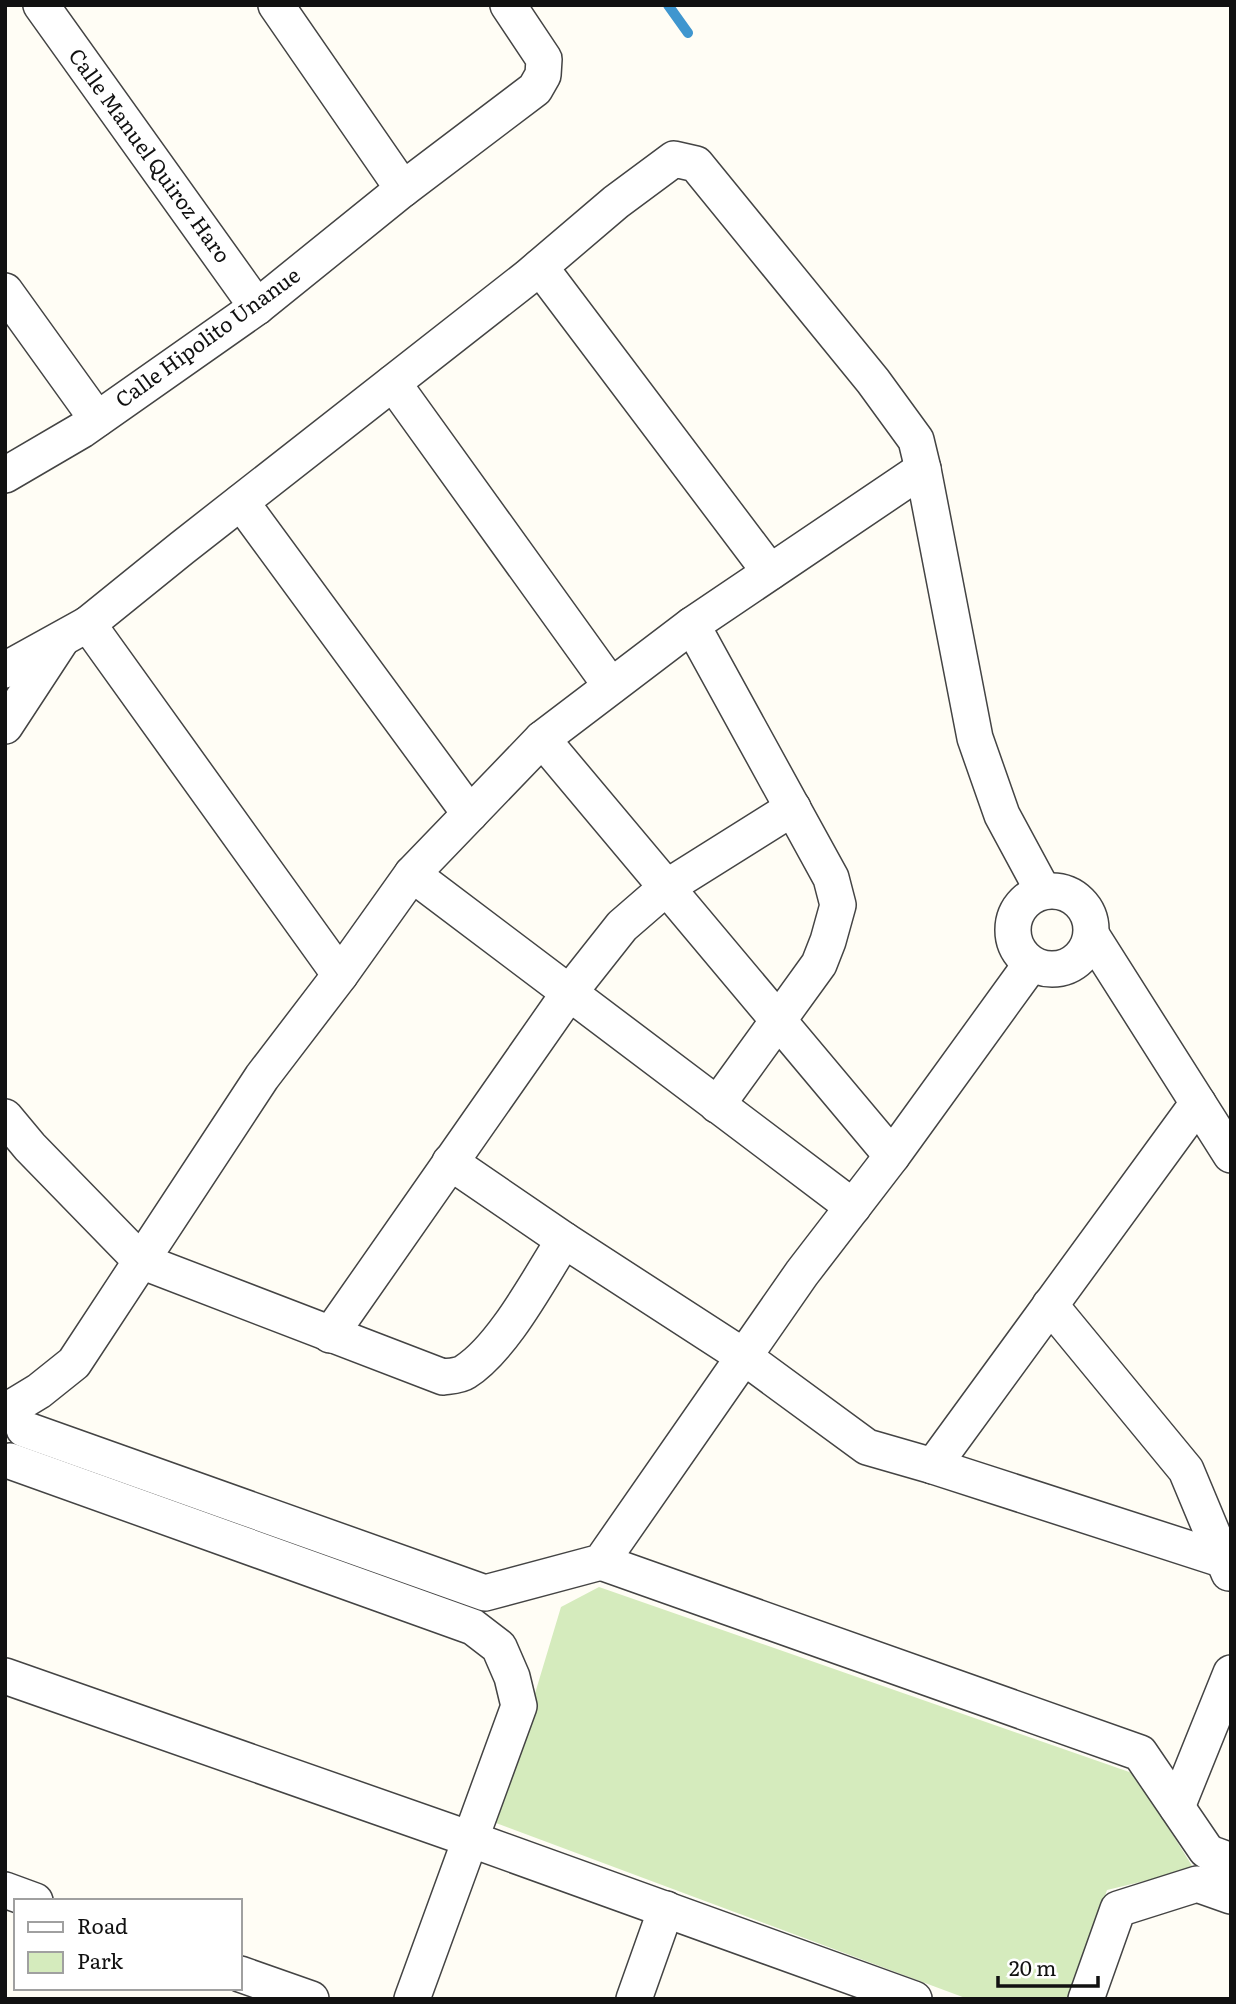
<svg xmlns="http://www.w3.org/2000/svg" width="1236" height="2004" font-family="Literata,serif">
	<rect width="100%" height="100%" fill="#fffdf5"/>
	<path fill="#d5ebbd" d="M599,1587l536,187 59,95 -87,21 -38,109h-101l-472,-176 65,-216z"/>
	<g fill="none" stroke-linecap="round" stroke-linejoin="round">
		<path stroke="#3f96cf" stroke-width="10" d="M668,5l20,28"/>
		<g stroke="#444" stroke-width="38">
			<g id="street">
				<path d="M41,5l216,302"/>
				<path d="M276,5l127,184"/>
				<path d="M540,267l230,305"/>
				<path d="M5,291l92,128"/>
				<path d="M393,383l218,303"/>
				<path d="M5,475l77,-45 175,-123 146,-118 132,-100 8,-14 1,-16 -36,-54"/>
				<path d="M241,502l229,312"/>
				<path d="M88,624l252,351"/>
				<path d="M692,625l139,253 7,27 -10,36 -9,23 -102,141"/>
				<path d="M5,670l83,-46 94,-76 346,-271 88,-75 58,-43 22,5 177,217 43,59 7,29 52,269 27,77 41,76"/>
				<path d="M5,726l55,-84"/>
				<path d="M542,739l350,417"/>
				<path d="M412,874l441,333"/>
				<circle cx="1052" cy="930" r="39"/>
				<path d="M1092,936l139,219"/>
				<path d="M5,1117l25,30 111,114 302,116c7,-1 16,-1 22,-5 38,-24 74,-93 99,-132"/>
				<path d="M450,1162l114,78 179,116 124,91 66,19 291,94"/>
				<path d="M1050,1305l136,165 43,103"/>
				<path d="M330,1335l239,-342 53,-67 45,-39 126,-79"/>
				<path d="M11,1408l28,-17 35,-28 188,-286 78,-102 72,-101 130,-135 150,-114 231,-156"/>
				<path d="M24,1429l461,164 116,-31 201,-289 90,-117 139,-192"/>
				<path d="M10,1461l463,166 26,20 13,30 7,29 -107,293"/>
				<path d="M933,1466l265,-363"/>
				<path d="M601,1562l539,191 66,97 6,4 19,7"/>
				<path d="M5,1676l465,163 444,160"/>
				<path d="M1177,1807l54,-134"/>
				<path d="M5,1890l30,11"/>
				<path d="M240,1974l71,25"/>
				<path d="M634,1999l32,-90"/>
				<path d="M1086,1999l32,-90 79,-25 34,12"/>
			</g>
		</g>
		<use href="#street" stroke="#fff" stroke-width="35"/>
	</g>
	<g text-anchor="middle" stroke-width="7" stroke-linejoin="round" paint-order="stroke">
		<g font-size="21" fill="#111" stroke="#fff">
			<text transform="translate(149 156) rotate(54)" y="7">Calle Manuel Quiroz Haro</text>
			<text transform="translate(208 338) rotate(-36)" y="7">Calle Hipolito Unanue</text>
		</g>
	</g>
	<rect width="1236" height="2004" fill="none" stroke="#111111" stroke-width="14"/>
	<rect x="14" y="1899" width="228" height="91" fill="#ffffff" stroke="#a0a0a0" stroke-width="2"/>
	<rect x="28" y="1922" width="35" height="10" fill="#ffffff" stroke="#a0a0a0" stroke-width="2"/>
	<text x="77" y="1934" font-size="21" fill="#111111">Road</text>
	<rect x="28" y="1952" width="35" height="21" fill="#d5ebbd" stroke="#a0a0a0" stroke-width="2"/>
	<text x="77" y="1969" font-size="21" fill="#111111">Park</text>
	<path d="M998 1976v10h100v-10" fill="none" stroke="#111111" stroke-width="3.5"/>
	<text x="1009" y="1976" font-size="21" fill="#111111" stroke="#ffffff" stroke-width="5" paint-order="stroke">20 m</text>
</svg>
